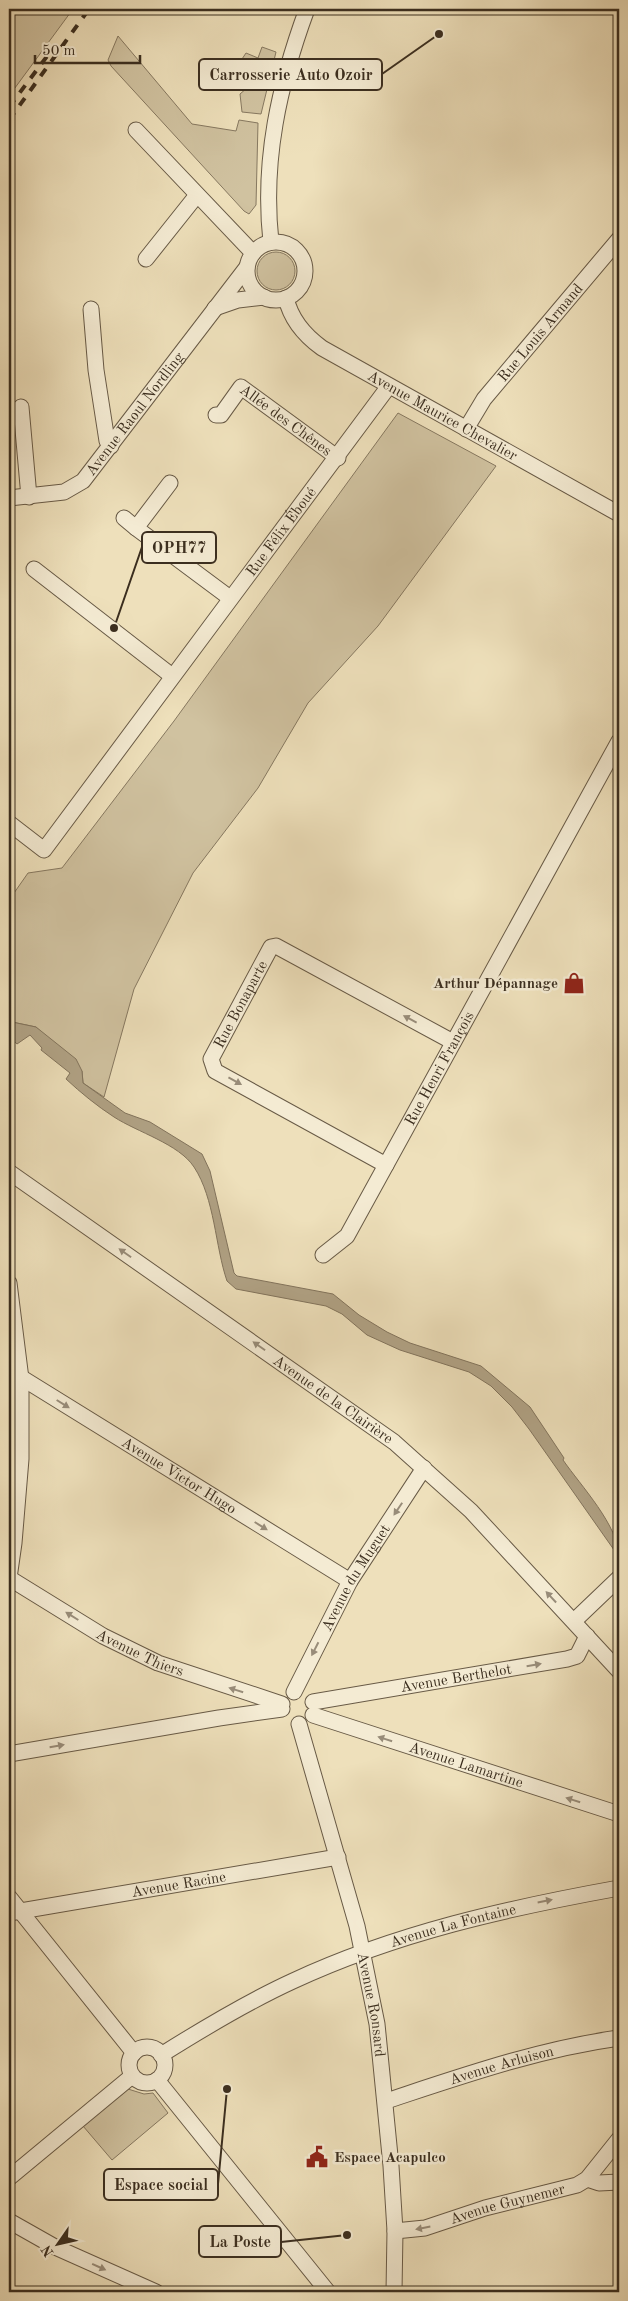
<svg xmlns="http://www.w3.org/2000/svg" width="628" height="2301" font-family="'Old Standard TT',serif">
	<rect width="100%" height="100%" fill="#eee0bb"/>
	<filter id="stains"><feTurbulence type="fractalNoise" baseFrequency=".004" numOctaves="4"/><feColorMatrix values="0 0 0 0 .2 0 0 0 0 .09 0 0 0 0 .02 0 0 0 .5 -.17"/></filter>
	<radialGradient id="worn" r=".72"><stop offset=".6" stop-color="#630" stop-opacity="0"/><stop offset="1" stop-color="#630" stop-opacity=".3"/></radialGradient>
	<g fill="#d0c2a0" stroke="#867860">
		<path d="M9,9h64l-64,87z"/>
		<path d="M118,36l74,88 44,7 3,-11 19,3 -2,82 -7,9 -5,-3 -133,-145 -3,-6z"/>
		<path d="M262,47l14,5 -15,62 -19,-2 -2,-18 7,-6 -13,-17 12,-18 12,5z"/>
		<circle cx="276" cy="271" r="19"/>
		<path d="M398,413l98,53 -118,160 -70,77 -50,85 -65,85 -59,116 -30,108 -21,-14 -1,-12 -46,-44 -24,-5 -3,-5v-128l5,4 14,-20 34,-5 112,-147z"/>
		<path d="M128,2089l16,5 9,-1 15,20 -56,47 -29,-34z"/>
	</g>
	<path fill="#b1a386" stroke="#82745d" d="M9,1017l3,5 24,5 40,32 6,12 1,12 42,30 25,9 52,32 8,17 24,102 3,3 96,18 26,21 28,17 23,11 71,23 49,41 34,51 -1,2c18,26 56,66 56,97l-90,-128 -17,-22 -21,-21 -22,-14 -69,-22 -33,-15 -25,-21 -16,-8 -90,-17 -9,-8c-12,-35 -12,-82 -33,-114 -15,-23 -57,-35 -80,-50 -17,-11 -33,-24 -48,-38l4,-6 -29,-23 1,-2 -12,-13 -13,9 -8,-7z"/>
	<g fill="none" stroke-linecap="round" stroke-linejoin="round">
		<g stroke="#685a46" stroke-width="17">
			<g id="minor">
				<path d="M136,130l117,123"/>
				<path d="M271,242c-9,-81 8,-157 36,-233"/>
				<circle cx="276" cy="271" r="29"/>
				<path d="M146,259l51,-64"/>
				<path id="s1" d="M286,298c5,22 18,37 36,50l297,166"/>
				<path d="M215,308l23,-8 26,-3"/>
				<path d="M91,309l5,61 11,71 4,5"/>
				<path d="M21,407l8,90"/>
				<path id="s2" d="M216,415h5l20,-28 97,71"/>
				<path id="s3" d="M466,429l18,-30 135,-160"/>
				<path d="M170,483l-34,45 94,70"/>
				<path id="s4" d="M9,498l55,-6 19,-11 164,-214"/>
				<path d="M124,518l12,10"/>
				<path d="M34,569l138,107"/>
				<path id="s5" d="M9,823l35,27 345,-464"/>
				<path id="s6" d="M386,1165l-171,-94 -4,-12 60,-112 5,-1 177,96"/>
				<path id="s7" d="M9,1172l385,270 77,69 148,160"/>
				<path id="s8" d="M323,1255l24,-19 272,-495"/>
				<path d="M9,1283l12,96v80l-7,84 -5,35"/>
				<path id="s9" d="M9,1370l341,211"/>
				<path id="s10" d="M9,1578l94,58 55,27 124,41"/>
				<path d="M574,1621l45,-43"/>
				<path id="s11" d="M294,1692l56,-111 74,-113"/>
				<path id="s12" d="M313,1702l254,-43 10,-3 10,-20"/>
				<path id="s13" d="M313,1715l306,99"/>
				<path id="s14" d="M299,1724l58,202 20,98 14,142 4,65 -1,61"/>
				<path d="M9,1754l210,-36 63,-9"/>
				<path d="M9,1897l125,156"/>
				<path id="s15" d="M9,1913l329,-56"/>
				<circle cx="147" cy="2065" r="18"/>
				<path id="s16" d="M161,2055c43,-27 86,-53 132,-74 103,-48 215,-73 326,-93"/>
				<path d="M157,2080l171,212"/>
				<path id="s17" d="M386,2101c76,-25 153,-52 233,-63"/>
				<path d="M9,2178l123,-102"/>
				<path d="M587,2179l12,4 20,-1"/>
				<path d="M9,2221l46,26 101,45"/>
				<path id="s18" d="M395,2231l30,-3 60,-20 92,-23 10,-6 32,-40"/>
			</g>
		</g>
		<use href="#minor" stroke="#f4ebd3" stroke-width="15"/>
		<g stroke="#3b2e1f" stroke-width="4" stroke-dasharray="9 9" stroke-linecap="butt">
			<path d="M9,107l42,-56"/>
			<path d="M9,120l80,-111"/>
		</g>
	</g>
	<defs><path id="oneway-solid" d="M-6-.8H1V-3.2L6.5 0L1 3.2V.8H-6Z" transform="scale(1.25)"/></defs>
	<g fill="#988c79">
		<use href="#oneway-solid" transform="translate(410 1019) rotate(-152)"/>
		<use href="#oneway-solid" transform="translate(235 1081) rotate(29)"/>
		<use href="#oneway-solid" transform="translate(125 1253) rotate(-145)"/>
		<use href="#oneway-solid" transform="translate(259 1346) rotate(-145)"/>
		<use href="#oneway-solid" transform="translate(63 1404) rotate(32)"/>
		<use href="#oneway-solid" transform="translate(398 1509) rotate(124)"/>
		<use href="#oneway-solid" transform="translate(261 1526) rotate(32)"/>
		<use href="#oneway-solid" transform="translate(551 1597) rotate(-133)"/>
		<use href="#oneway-solid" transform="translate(72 1616) rotate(-148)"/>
		<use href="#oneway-solid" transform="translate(315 1649) rotate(117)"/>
		<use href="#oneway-solid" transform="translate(534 1665) rotate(-10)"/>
		<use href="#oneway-solid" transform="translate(236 1690) rotate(-163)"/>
		<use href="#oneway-solid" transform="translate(385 1739) rotate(-162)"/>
		<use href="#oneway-solid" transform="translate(57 1746) rotate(-10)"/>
		<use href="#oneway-solid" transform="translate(573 1800) rotate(-163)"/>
		<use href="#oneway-solid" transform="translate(545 1901) rotate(-11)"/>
		<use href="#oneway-solid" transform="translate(423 2228) rotate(169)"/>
		<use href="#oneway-solid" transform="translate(99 2267) rotate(24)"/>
	</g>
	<defs>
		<g id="shop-bare" transform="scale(1.725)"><path d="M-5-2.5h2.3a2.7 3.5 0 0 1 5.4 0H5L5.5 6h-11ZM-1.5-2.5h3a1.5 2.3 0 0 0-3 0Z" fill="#8f2418" stroke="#f4ebd3" stroke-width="2.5" paint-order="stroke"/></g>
		<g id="civic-bare" transform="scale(1.725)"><path d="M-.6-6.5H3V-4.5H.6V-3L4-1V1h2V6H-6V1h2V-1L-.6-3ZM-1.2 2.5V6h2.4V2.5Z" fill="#8f2418" stroke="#f4ebd3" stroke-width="2.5" paint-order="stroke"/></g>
	</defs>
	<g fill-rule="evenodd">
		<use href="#shop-bare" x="574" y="983"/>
		<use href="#civic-bare" x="317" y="2157"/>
	</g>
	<g text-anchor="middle" stroke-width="5" stroke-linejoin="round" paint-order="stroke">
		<g font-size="15" fill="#3b2e1f" stroke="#f4ebd3">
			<text dy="5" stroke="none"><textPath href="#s3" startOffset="122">Rue Louis Armand</textPath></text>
			<text dy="5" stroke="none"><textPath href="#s4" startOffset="162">Avenue Raoul Nordling</textPath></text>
			<text dy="5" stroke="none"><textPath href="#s1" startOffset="201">Avenue Maurice Chevalier</textPath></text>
			<text dy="5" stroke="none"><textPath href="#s2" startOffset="95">Allée des Chênes</textPath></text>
			<text dy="5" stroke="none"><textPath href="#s5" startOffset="441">Rue Félix Éboué</textPath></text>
			<text dy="5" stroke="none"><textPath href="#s6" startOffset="270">Rue Bonaparte</textPath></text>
			<text dy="5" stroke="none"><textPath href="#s8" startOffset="222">Rue Henri François</textPath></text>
			<text dy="5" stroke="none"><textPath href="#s7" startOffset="396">Avenue de la Clairière</textPath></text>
			<text dy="5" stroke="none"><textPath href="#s9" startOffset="200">Avenue Victor Hugo</textPath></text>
			<text dy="5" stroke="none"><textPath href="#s11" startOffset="130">Avenue du Muguet</textPath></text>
			<text dy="5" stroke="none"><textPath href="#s10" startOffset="151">Avenue Thiers</textPath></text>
			<text dy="5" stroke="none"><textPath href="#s12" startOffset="145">Avenue Berthelot</textPath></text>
			<text dy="5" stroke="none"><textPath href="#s13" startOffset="161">Avenue Lamartine</textPath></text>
			<text dy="5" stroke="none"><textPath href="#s15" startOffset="172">Avenue Racine</textPath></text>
			<text dy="5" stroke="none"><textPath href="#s16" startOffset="321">Avenue La Fontaine</textPath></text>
			<text dy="5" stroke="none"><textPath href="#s14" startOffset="290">Avenue Ronsard</textPath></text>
			<text dy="5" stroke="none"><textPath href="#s17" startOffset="121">Avenue Arluison</textPath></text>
			<text dy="5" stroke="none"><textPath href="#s18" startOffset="116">Avenue Guynemer</textPath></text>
		</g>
		<g font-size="15" font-weight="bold" fill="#3b2e1f" stroke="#f4ebd3" text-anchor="end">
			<text x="558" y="988">Arthur Dépannage</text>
			<text x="334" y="2162" text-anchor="start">Espace Acapulco</text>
		</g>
	</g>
	<path fill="none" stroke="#3b2e1f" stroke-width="2" d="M439 34L382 74M114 628L142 547M227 2089L218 2184M347 2235L281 2242"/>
	<g fill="#3b2e1f" stroke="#f4ebd3" stroke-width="2">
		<circle cx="439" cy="34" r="5"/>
		<circle cx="114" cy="628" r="5"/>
		<circle cx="227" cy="2089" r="5"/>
		<circle cx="347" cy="2235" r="5"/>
	</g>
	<g fill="#f4ebd3" stroke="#3b2e1f" stroke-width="2">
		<rect x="199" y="59" width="183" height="31" rx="5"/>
		<rect x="142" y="532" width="74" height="31" rx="5"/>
		<rect x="104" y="2169" width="114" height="31" rx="5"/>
		<rect x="199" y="2226" width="82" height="31" rx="5"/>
	</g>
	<g font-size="16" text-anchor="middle" font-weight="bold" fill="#3b2e1f">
		<text x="291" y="80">Carrosserie Auto Ozoir</text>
		<text x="179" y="553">OPH77</text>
		<text x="161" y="2190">Espace social</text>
		<text x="240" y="2247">La Poste</text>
	</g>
	<rect width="628" height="2301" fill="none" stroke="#eee0bb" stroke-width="30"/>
	<rect x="10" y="10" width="608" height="2281" fill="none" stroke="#3b2e1f" stroke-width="2.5"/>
	<rect x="15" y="15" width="598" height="2271" fill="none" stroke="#3b2e1f"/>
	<g transform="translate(58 2244) rotate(236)" stroke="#f4ebd3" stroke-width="4" paint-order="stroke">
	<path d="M0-4L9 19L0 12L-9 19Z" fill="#3b2e1f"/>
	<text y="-8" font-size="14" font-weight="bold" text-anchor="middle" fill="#3b2e1f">N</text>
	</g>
	<path d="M35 55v8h105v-8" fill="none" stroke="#3b2e1f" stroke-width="2.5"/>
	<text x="42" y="55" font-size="15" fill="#3b2e1f" stroke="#f4ebd3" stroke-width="4" paint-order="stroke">50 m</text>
	<rect width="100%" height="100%" filter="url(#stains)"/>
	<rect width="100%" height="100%" fill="url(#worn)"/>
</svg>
